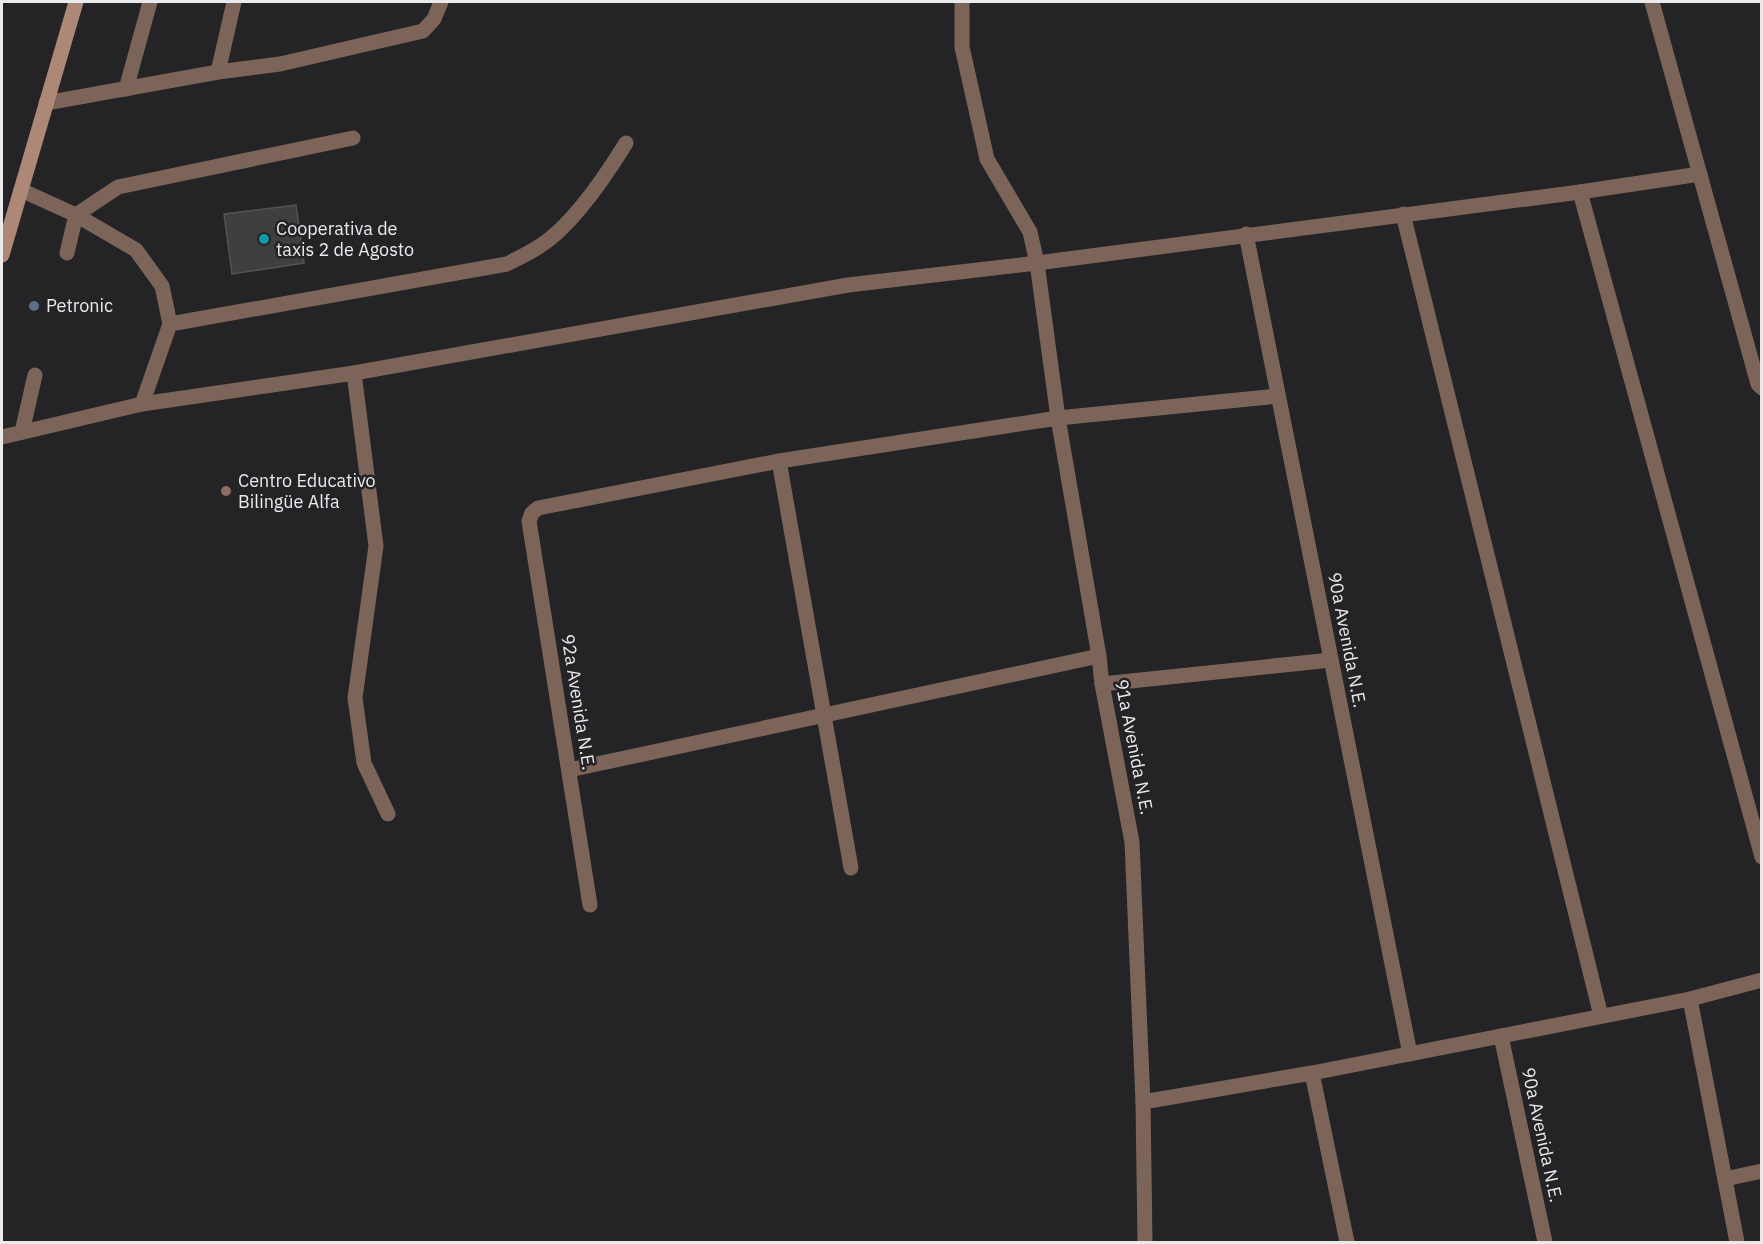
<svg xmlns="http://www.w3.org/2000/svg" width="1763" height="1244" font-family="'IBM Plex Sans',sans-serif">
	<rect width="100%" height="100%" fill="#242427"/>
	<path fill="#413e41" stroke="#555255" stroke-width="1.5" d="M296,205l8,58 -72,11 -8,-60z"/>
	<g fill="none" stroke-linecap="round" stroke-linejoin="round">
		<g stroke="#7c6459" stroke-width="15">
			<path d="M962,2v45l25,112 43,73 7,31"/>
			<path d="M218,72l16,-70"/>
			<path d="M126,89l24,-87"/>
			<path d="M46,103l172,-31 62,-8 143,-33 11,-12 7,-17"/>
			<path d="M21,190l55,25 60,35 26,36 8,38 -28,80"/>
			<path d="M67,253l9,-38 42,-28 235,-49"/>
			<path d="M170,324l337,-60c11,-6 23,-11 33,-18 33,-21 65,-69 86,-103"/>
			<path d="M22,432l13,-57"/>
		</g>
		<g stroke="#7c6459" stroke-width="15">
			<path d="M1652,2l106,382 4,4"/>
			<path d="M1580,192l182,665"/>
			<path d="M1403,214l198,802"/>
			<path d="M1246,234l164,820"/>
			<path d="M1037,263l21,155 41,238 3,28 30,158 11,260 2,140"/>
			<path d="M354,373l22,173 -21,152 9,65 24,51"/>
			<path d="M2,437l140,-33 212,-31 494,-88 189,-22 543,-71 120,-18"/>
			<path d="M779,461l72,407"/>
			<path d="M1102,684l229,-24"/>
			<path d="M569,770l530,-114"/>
			<path d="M590,905l-61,-384 3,-8 6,-5 241,-47 279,-43 220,-22"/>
			<path d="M1690,999l47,243"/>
			<path d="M1501,1036l44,206"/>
			<path d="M1312,1073l35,169"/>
			<path d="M1143,1102l169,-29 378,-74 72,-19"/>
			<path d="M1725,1179l37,-8"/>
		</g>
		<path stroke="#ae8876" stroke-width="15" d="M2,255l74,-253"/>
	</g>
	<circle fill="#0f9aa8" stroke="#242427" stroke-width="2" cx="264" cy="239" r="6"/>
	<circle fill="#5c6f8a" stroke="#242427" stroke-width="2" cx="34" cy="306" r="6"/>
	<circle fill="#8d6e63" stroke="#242427" stroke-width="2" cx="226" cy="491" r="6"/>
	<g text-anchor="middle" stroke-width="5" stroke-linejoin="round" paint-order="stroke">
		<g font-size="18" fill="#eaeaed" stroke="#242427" text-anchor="start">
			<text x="276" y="235">Cooperativa de<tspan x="276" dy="21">taxis 2 de Agosto</tspan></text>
			<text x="46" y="312">Petronic</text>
			<text x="238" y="487">Centro Educativo<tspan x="238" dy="21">Bilingüe Alfa</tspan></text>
		</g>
		<g font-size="18" fill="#eaeaed" stroke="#242427">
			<text transform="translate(1347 640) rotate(79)" y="6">90a Avenida N.E.</text>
			<text transform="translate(578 702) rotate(81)" y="6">92a Avenida N.E.</text>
			<text transform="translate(1134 747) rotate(79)" y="6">91a Avenida N.E.</text>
			<text transform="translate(1542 1135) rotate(78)" y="6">90a Avenida N.E.</text>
		</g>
	</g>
	<rect width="1763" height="1244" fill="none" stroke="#eaeaed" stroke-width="6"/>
</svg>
